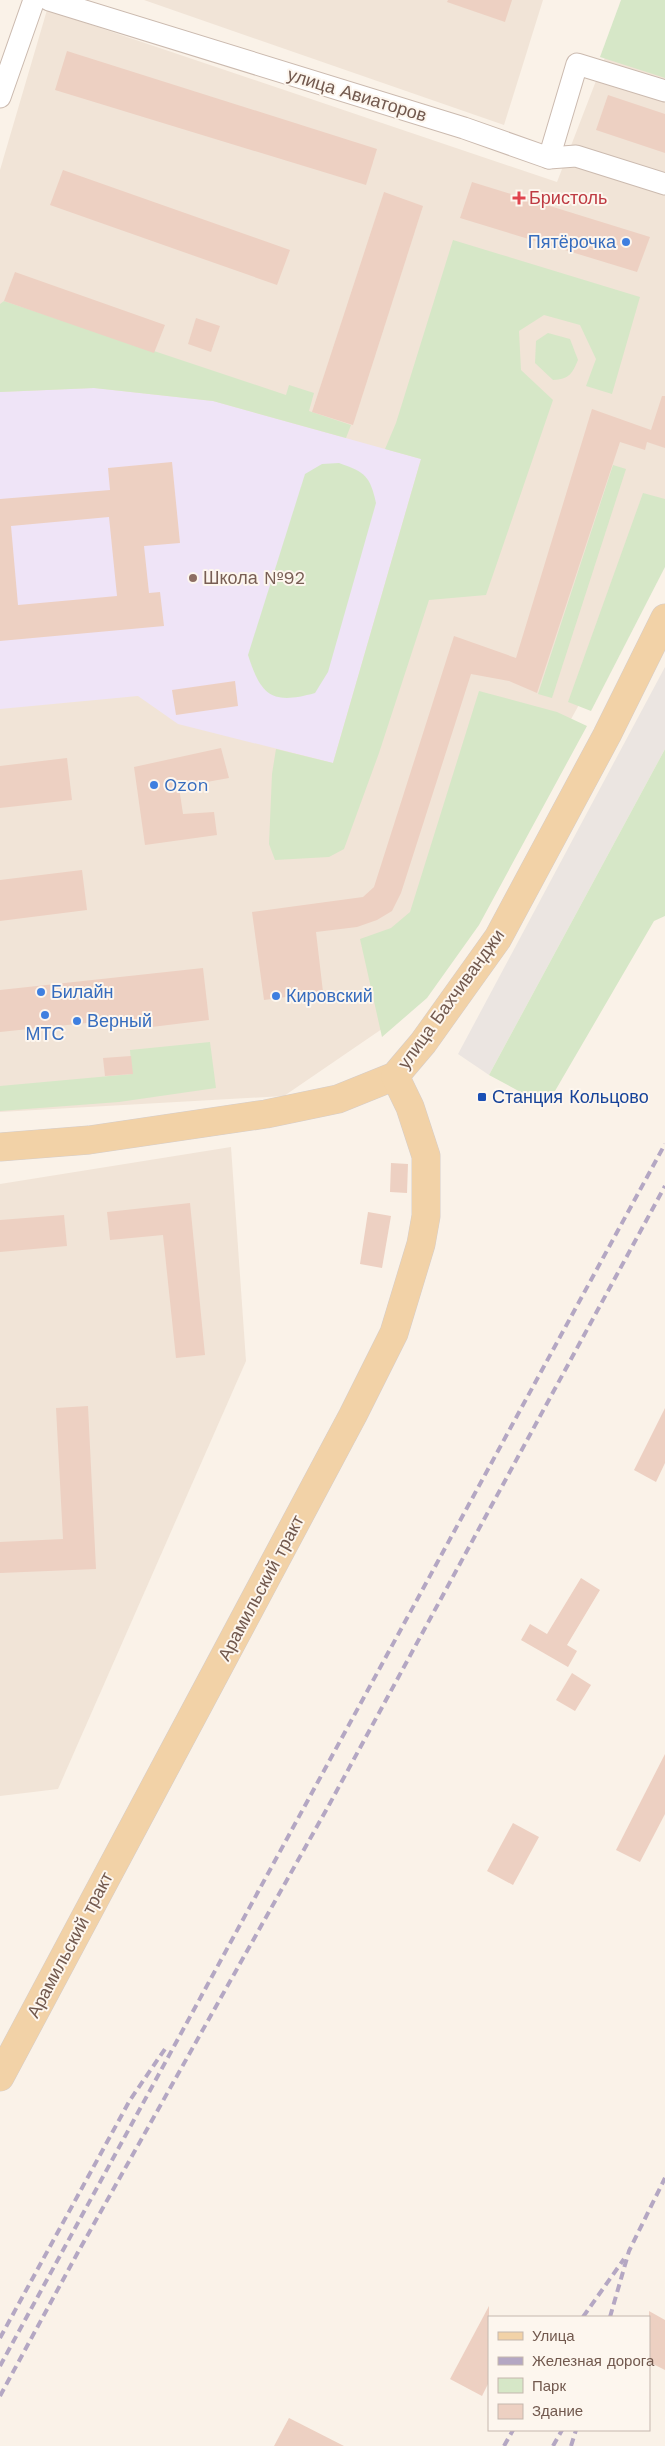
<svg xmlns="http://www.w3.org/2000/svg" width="665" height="2446" font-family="'Work Sans',sans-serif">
	<rect width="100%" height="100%" fill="#faf2e8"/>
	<g fill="#f1e4d7">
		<path d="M144,0h399l-39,125z"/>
		<path d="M47,10l510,172 59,-153 49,8v510l-251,460 -130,89 -284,16v-942z"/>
		<path d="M231,1147l15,214 -188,428 -58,7v-612z"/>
	</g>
	<path fill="#ebe5e1" d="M665,667v82l-176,326 -31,-21z"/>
	<path fill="#efe4f7" d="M94,388l119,13 208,58 -88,304 -155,-39 -40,-28 -138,13v-317z"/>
	<g fill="#d6e7c7">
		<path d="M621,0h44v78l-65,-21z"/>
		<path d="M453,240l187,57 -28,97 -26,-8 10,-27 -16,-34 -36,-10 -25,16 2,39 32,30 -67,195 -57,5 -50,153 -35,96 -15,8 -54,3 -6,-16 3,-70 4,-25 57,14 88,-304 -36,-10 11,-26z"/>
		<path d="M4,301l282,94 3,-10 25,8 -5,18 42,14 -5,13 -133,-37 -119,-13 -94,4v-88z"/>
		<path d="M548,333l22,6 8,21c-6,14 -9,19 -25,20l-18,-17 1,-22z"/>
		<path d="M339,463c26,9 31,13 37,40l-48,169 -13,21c-43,12 -54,3 -67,-38l57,-181 17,-10z"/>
		<path d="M613,465l13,4 -74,229 -14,-4z"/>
		<path d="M643,493l22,6v68l-74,144 -23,-9z"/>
		<path d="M479,691l78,21 30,14 -108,199 -52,73 -45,39 -22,-98 31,-11 19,-16z"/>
		<path d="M665,749v167l-11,5 -99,170 -29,4 -37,-20z"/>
		<path d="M210,1042l6,46 -97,14 -119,9v-25l132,-12 -2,-24z"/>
	</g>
	<g fill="#edd0c2" fill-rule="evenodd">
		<path d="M448,0h64l-7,22 -58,-20z"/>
		<path d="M67,51l310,98 -11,36 -311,-95z"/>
		<path d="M608,95l57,19v39l-69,-23z"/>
		<path d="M63,170l227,80 -13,35 -227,-80z"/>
		<path d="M472,182l178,55 -13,35 -177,-54z"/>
		<path d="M384,192l39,14 -70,219 -41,-13z"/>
		<path d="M15,272l150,53 -11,28 -150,-52z"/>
		<path d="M196,318l24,8 -9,26 -23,-8z"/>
		<path d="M662,396h3v52l-18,-6 -2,8 -25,-8 -83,251 -28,-12 -38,-7 -70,219 -9,18 -15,9 -20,7 -41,5 7,60 -59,8 -12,-88 111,-15 11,-10 80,-251 62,22 76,-249 59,21z"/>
		<path d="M172,462l8,81 -36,3 5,47 11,-1 4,34 -164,15v-142l110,-9 -2,-22zM109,517l8,79 -99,9 -7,-79z"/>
		<path d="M235,681l3,25 -62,9 -4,-25z"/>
		<path d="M221,748l8,30 -50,9 4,27 31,-2 3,23 -72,10 -11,-78z"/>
		<path d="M67,758l5,42 -72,8v-42z"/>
		<path d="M82,870l5,40 -87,11v-41z"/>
		<path d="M203,968l6,52 -82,10 -2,-11 -125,13v-42z"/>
		<path d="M131,1056l2,18 -28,2 -2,-18z"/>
		<path d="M391,1163l17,1 -1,29 -17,-1z"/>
		<path d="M190,1203l15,152 -29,3 -13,-123 -53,5 -3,-28z"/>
		<path d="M368,1212l23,4 -9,52 -22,-4z"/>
		<path d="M64,1215l3,31 -67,6v-32z"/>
		<path d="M88,1406l8,163 -96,4v-31l63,-3 -7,-131z"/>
		<path d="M665,1408v55l-9,19 -22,-12z"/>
		<path d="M581,1578l19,12 -33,55 10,6 -9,16 -47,-27 9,-16 17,10z"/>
		<path d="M572,1673l19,12 -16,26 -19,-11z"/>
		<path d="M665,1754v60l-25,48 -24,-12z"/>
		<path d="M513,1823l26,14 -26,48 -26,-14z"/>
		<path d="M489,2306v76l-7,14 -32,-17z"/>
		<path d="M649,2311l16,9v50l-16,-8z"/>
		<path d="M289,2418l55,28h-70z"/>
	</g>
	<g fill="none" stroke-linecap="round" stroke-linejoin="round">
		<g stroke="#cbbaaf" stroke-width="23">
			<g id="minor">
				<path d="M49,0l415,128 85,30 27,-2 89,28"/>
				<path d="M0,97l34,-97"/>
				<path d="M549,158l28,-94 88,27"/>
			</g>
		</g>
		<g stroke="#d5cdca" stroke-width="29">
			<g id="major">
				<path d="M0,1147l89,-7 177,-26 72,-15 57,-23 28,-33 75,-105 109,-203 58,-117"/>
				<path d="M0,2077l353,-662 41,-82 27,-89 5,-28v-60l-16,-49 -15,-31"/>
			</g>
		</g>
		<use href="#minor" stroke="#fff" stroke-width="21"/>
		<use href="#major" stroke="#f2d2a7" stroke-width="28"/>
		<g stroke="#b4a7c3" stroke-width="4" stroke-dasharray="8 5" stroke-linecap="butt">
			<path d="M583,2317l41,-58"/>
			<path d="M610,2317l19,-66 36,-73"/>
			<path d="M0,2338l130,-238 37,-54"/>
			<path d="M0,2366l665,-1222"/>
			<path d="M0,2396l77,-142 252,-449 336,-619"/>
			<path d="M504,2446l9,-16"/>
			<path d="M553,2446l9,-16"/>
			<path d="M571,2446l5,-16"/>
		</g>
	</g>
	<path fill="#e0444e" stroke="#fdf6ee" stroke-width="2" d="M516.5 190.5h5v5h5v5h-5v5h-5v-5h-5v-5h5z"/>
	<g fill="#3f7fe0" stroke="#fdf6ee" stroke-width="2">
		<circle cx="626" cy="242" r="5"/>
		<circle cx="154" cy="785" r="5"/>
		<circle cx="41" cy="992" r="5"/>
		<circle cx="276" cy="996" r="5"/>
		<circle cx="45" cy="1015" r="5"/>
		<circle cx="77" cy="1021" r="5"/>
	</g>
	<circle fill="#8d6e63" stroke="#fdf6ee" stroke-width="2" cx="193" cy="578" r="5"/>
	<rect fill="#1a4fb4" stroke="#fdf6ee" stroke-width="2" x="477" y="1092" width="10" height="10" rx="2.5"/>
	<g text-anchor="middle" stroke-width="4" stroke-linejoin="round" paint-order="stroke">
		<g font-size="18" fill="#72594e" stroke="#fdf6ee">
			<text transform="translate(357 95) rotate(17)" y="6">улица Авиаторов</text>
			<text transform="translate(451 999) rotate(-54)" y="6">улица Бахчиванджи</text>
			<text transform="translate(261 1588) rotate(-62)" y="6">Арамильский тракт</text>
			<text transform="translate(70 1945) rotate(-62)" y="6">Арамильский тракт</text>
		</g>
		<g font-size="18" fill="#be3a42" stroke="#fdf6ee" text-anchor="start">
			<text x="529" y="204">Бристоль</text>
		</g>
		<g font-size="18" fill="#366cbe" stroke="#fdf6ee" text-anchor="start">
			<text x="616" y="248" text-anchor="end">Пятёрочка</text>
			<text x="164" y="791">Ozon</text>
			<text x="51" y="998">Билайн</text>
			<text x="286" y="1002">Кировский</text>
			<text x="87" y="1027">Верный</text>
			<text x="45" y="1040" text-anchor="middle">МТС</text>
		</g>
		<g font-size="18" fill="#785e54" stroke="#fdf6ee" text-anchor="start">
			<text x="203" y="584">Школа №92</text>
		</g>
		<g font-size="18" fill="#164399" stroke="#fdf6ee" text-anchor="start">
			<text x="492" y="1103">Станция Кольцово</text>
		</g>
	</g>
	<rect x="488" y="2316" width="162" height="115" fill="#fdf6ee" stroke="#c5b7ae"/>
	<rect x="498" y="2332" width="25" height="8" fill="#f2d2a7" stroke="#c5b7ae"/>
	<text x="532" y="2341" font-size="15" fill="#72594e">Улица</text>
	<rect x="498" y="2357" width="25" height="8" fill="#b4a7c3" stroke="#c5b7ae"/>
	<text x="532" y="2366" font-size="15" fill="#72594e">Железная дорога</text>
	<rect x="498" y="2378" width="25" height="15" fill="#d6e7c7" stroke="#c5b7ae"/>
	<text x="532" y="2391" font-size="15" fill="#72594e">Парк</text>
	<rect x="498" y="2404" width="25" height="15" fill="#edd0c2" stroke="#c5b7ae"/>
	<text x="532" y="2416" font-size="15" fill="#72594e">Здание</text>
</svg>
